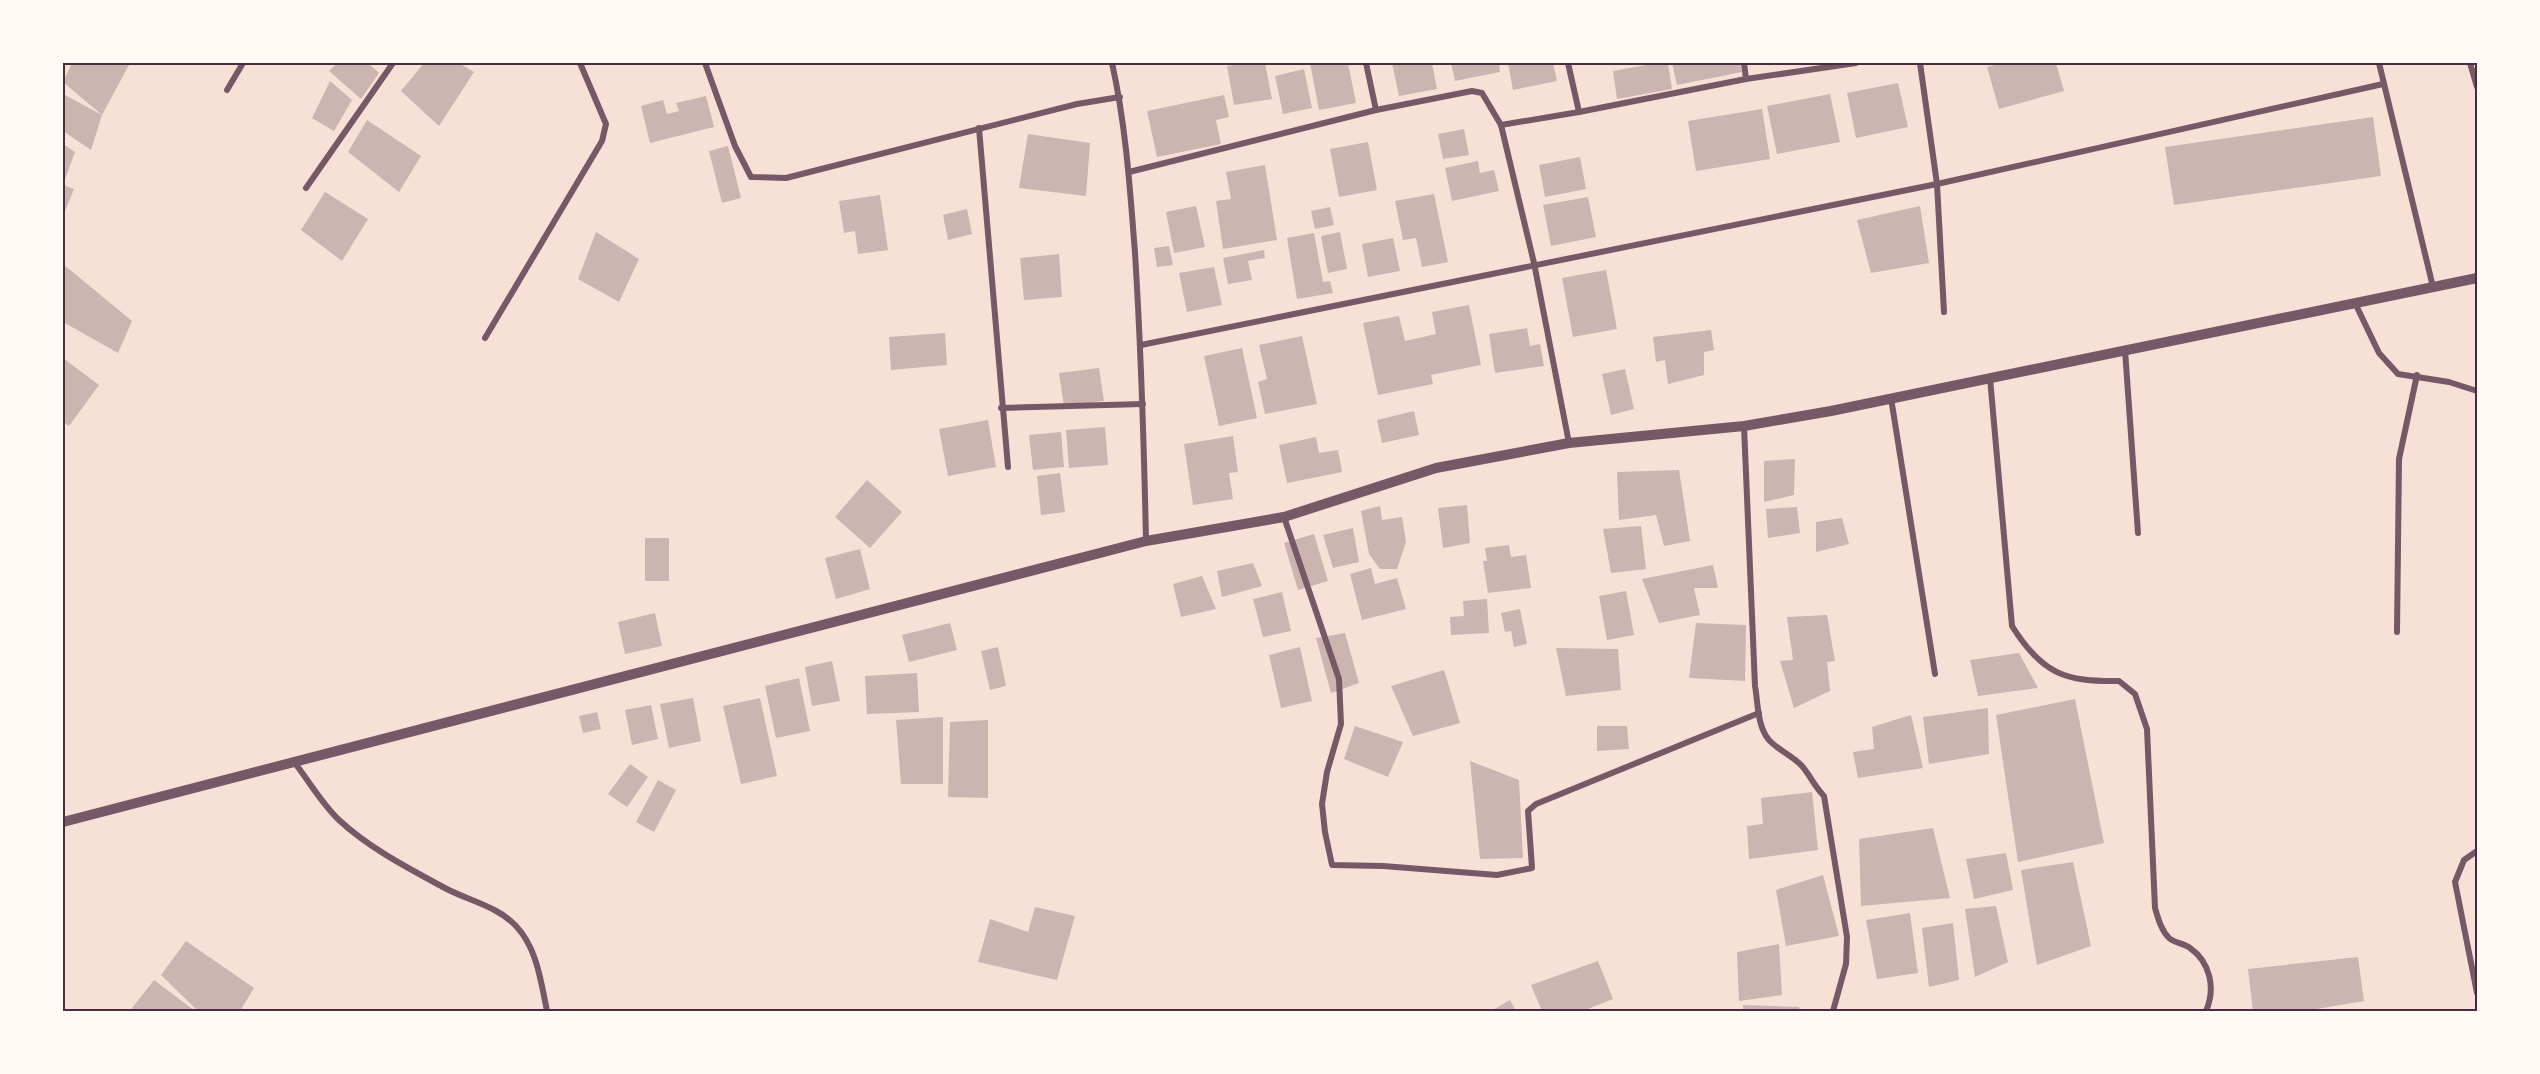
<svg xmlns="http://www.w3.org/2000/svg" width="2540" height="1074" font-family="'Open Sans',sans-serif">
	<rect width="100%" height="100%" fill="#f7e1d7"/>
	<g fill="#ccb4b1">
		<path d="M72,63h58l-28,52 -11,35 -28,-19v-37l39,21 -39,-33z"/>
		<path d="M337,63h31l11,10 -18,26 -32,-28z"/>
		<path d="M424,63h35l15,9 -35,54 -38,-35z"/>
		<path d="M1246,63h19l7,36 -38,6 -7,-39z"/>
		<path d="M1310,63h38l8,40 -37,7z"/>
		<path d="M1392,63h40l5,26 -38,7z"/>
		<path d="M1451,63h48l1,9 -45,9z"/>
		<path d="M1508,63h45l4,18 -44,9z"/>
		<path d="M1657,63h11l4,26 -55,10 -4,-28z"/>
		<path d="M1672,63h68l2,9 -65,13z"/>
		<path d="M2002,63h54l8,28 -65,18 -12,-42z"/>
		<path d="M1304,69l8,39 -29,6 -8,-38z"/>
		<path d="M330,81l22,19 -18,31 -22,-13z"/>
		<path d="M1898,83l10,44 -52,11 -9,-45z"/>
		<path d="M1830,94l10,48 -63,12 -10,-48z"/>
		<path d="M1224,95l5,22 -13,3 5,24 -64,13 -10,-46z"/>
		<path d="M706,96l8,31 -64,16 -9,-37 22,-6 4,14 12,-3 -3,-8z"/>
		<path d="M1762,109l8,50 -74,12 -8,-50z"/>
		<path d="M2373,117l8,59 -207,29 -9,-58z"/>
		<path d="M367,120l54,36 -22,36 -51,-40z"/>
		<path d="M1464,129l5,26 -26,4 -5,-25z"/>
		<path d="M1028,134l62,9 -4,53 -67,-8z"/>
		<path d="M1368,142l9,48 -38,7 -9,-48z"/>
		<path d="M63,144l12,8 -12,33 11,4 -11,27z"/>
		<path d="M728,146l13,52 -19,5 -13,-52z"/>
		<path d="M1580,157l6,32 -41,8 -6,-32z"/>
		<path d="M1478,161l2,12 14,-3 5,21 -47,10 -7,-33z"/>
		<path d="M1265,165l12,75 -54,9 -7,-48 15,-2 -5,-27z"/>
		<path d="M325,192l43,27 -26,42 -41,-31z"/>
		<path d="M1434,194l14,68 -26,5 -6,-29 -13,2 -8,-39z"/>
		<path d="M880,195l8,55 -30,4 -3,-23 -11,2 -5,-32z"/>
		<path d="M1588,197l8,40 -45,9 -8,-41z"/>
		<path d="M1196,206l9,41 -31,6 -8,-41z"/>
		<path d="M1920,206l9,57 -58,10 -14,-53z"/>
		<path d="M1330,207l4,18 -19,4 -4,-18z"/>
		<path d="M967,209l5,25 -24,6 -5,-25z"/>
		<path d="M596,232l43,27 -20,43 -41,-23z"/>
		<path d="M1340,232l7,37 -19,4 -7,-37z"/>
		<path d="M1314,233l9,49 7,-1 3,12 -36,6 -10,-61z"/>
		<path d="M1393,238l7,33 -32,6 -6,-33z"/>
		<path d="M1169,246l4,19 -16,2 -3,-19z"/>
		<path d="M1264,250l1,8 -17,3 4,19 -24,4 -5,-26z"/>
		<path d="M1059,254l3,43 -38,3 -4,-42z"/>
		<path d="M63,264l69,57 -14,32 -55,-31z"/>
		<path d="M1214,267l8,38 -35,7 -8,-39z"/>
		<path d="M1606,270l11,59 -44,8 -11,-59z"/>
		<path d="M1469,305l12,60 -50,10 2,9 -55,11 -15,-72 36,-7 6,25 31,-7 -4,-22z"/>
		<path d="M1527,328l3,18 10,-2 4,22 -49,7 -6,-39z"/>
		<path d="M1711,330l3,20 -10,2v23l-36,9 -3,-24 -9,2 -3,-25z"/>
		<path d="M945,333l2,32 -56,5 -2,-33z"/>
		<path d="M1302,336l15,68 -52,10 -7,-32 9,-3 -8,-34z"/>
		<path d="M1242,348l15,70 -38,8 -15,-70z"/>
		<path d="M63,358l36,27 -30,41 -6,-4z"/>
		<path d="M1099,368l5,33 -40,5 -5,-33z"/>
		<path d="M1625,369l9,40 -23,6 -9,-41z"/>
		<path d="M1414,411l5,24 -37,8 -5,-23z"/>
		<path d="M988,420l8,47 -48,9 -9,-47z"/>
		<path d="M1105,427l3,38 -39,3 -3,-38z"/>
		<path d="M1061,432l3,35 -31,3 -4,-35z"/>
		<path d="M1233,436l5,36 -9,1 4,26 -40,6 -9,-61z"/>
		<path d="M1316,437l3,16 19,-3 4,22 -55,11 -8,-38z"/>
		<path d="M1795,459l-1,36 -30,7v-41z"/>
		<path d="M1679,470l11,71 -26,5 -8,-31 -37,5 -2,-48z"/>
		<path d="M1060,473l5,39 -24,3 -4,-39z"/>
		<path d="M867,480l35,32 -32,36 -35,-31z"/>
		<path d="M1467,505l3,38 -27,5 -5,-40z"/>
		<path d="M1380,506l2,14 20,-3 4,25 -9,27h-17l-11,-15 -8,-43z"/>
		<path d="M1797,507l3,26 -32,5 -2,-29z"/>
		<path d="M1842,518l7,26 -33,8v-30z"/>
		<path d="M1641,526l5,43 -35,4 -8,-44z"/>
		<path d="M1353,528l6,34 -26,6 -10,-33z"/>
		<path d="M1314,534l14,47 -30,9 -14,-47z"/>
		<rect x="645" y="538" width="24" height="43"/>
		<path d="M1509,545l2,12 15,-2 5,33 -43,5 -5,-32h4l-2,-13z"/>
		<path d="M860,549l10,40 -34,10 -11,-41z"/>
		<path d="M1253,563l9,23 -40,11 -5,-26z"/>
		<path d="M1713,565l5,23h-24l6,27 -41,8 -17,-44z"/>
		<path d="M1371,568l4,16 22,-6 9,31 -44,11 -12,-46z"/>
		<path d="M1202,576l14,33 -35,8 -8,-33z"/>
		<path d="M1626,591l8,44 -27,5 -8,-44z"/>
		<path d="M1282,592l9,39 -28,6 -10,-38z"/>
		<path d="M1487,599l2,34 -38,2 -1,-18 14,-1 -1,-15z"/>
		<path d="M1520,609l7,35 -13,3 -3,-16 -6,1 -4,-19z"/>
		<path d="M655,613l7,33 -37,8 -7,-32z"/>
		<path d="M1827,615l8,46 -8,1 3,29 -36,17 -14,-47 13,-1 -6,-43z"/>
		<path d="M950,623l7,27 -48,12 -7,-27z"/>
		<path d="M1696,623l50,2 -1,56 -56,-3z"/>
		<path d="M1345,633l14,50 -28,10 -15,-55z"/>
		<path d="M998,647l8,39 -16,4 -9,-39z"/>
		<path d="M1300,647l12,54 -31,7 -12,-53z"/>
		<path d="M1556,648l62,1 3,41 -55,6z"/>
		<path d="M2019,653l19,35 -60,8 -8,-36z"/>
		<path d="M832,661l8,40 -28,5 -7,-39z"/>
		<path d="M1444,670l16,53 -47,13 -22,-50z"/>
		<path d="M917,673l2,39 -52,2 -2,-38z"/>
		<path d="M799,678l11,53 -34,7 -11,-52z"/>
		<path d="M693,698l8,43 -32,7 -9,-44z"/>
		<path d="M760,698l17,78 -36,8 -18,-78z"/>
		<path d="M2075,699l29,144 -86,19 -22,-147z"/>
		<path d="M651,705l7,34 -26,6 -7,-35z"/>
		<path d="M1988,708l1,46 -60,10 -6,-47z"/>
		<path d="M597,712l4,17 -18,4 -4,-17z"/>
		<path d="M1911,715l12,53 -65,10 -5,-26 21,-3 -2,-22z"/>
		<path d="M943,717v67h-42l-5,-64z"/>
		<path d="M988,720v78l-40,-1 2,-75z"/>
		<path d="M1355,726l48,16 -15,35 -44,-18z"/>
		<path d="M1597,726h30l2,23 -32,2z"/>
		<path d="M1470,761l49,19 4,78 -43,1z"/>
		<path d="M630,764l18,13 -21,30 -19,-13z"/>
		<path d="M658,780l18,10 -22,42 -18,-10z"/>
		<path d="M1812,792l6,58 -69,9 -2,-33 16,-2 -2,-26z"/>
		<path d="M1933,828l17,70 -89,8 -2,-67z"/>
		<path d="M2006,853l7,37 -39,9 -8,-40z"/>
		<path d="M2073,862l18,84 -54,19 -16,-95z"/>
		<path d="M1823,875l16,61 -53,10 -10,-56z"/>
		<path d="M1996,906l12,56 -33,15 -10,-68z"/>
		<path d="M1035,907l40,9 -18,64 -79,-18 12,-43 38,13z"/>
		<path d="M1910,913l8,60 -41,6 -11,-59z"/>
		<path d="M1953,923l6,57 -30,7 -7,-59z"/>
		<path d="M186,941l68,47 -14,23h-42l-37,-36z"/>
		<path d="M1779,944l3,51 -43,6 -2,-49z"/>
		<path d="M2358,957l6,44 -59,10h-52l-5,-42z"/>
		<path d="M1598,961l15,38 -30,12h-41l-11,-26z"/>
		<path d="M154,980l41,31h-60l-3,-3z"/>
		<path d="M1510,1000l6,11h-25z"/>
		<path d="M1743,1005l56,2 1,4h-57z"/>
	</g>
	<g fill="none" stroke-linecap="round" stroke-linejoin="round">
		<g stroke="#755966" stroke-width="6">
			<path d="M705,63l30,83 16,31 35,1 291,-74 43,-7"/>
			<path d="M1112,63c14,63 18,126 23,190 6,96 9,192 11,288"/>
			<path d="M1366,63l10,47"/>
			<path d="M1744,63l2,16"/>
			<path d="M1920,63l17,121 7,128"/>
			<path d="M2379,63l54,224"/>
			<path d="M2470,63l7,24"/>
			<path d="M227,90l16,-27"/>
			<path d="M1579,112l167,-33 110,-16"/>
			<path d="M1501,125l78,-13 -11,-49"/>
			<path d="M979,128l29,339"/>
			<path d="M1129,172l247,-62 96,-19 10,2 19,32 33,138 35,180"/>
			<path d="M306,188l87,-125"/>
			<path d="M2355,303l24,50 19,21 51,8 28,9"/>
			<path d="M485,338l117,-197 4,-17 -26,-61"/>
			<path d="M1141,345l796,-161 446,-100"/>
			<path d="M2125,350l13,183"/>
			<path d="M1990,378l22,248c30,48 53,56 107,55l16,13 12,35 8,179c3,10 6,22 14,30 5,5 15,5 21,10 20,14 26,40 16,63"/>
			<path d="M1891,398l44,276"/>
			<path d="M1001,408l142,-4"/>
			<path d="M1744,426l11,260c3,16 2,40 14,54 9,10 24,16 33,26 8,9 12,20 22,30l23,141 -1,27 -13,47"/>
			<path d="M1284,517l55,162 2,45 -14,48 -5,32 3,28 7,33 51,1 114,9 35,-7 -4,-57 8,-7 223,-91"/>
			<path d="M2397,632l2,-173 18,-84"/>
			<path d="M294,762c15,19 28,42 45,58 30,28 69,48 104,67 23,13 55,19 73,39 21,22 25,56 31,85"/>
			<path d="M2477,851l-13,9 -9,22 22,111"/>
		</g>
		<path stroke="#755966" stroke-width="10" d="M63,822l1083,-281 138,-24 152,-49 133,-25 175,-17 87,-15 646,-133"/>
	</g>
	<rect width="2540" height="1074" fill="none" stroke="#fffaf5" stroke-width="129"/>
	<rect x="64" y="64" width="2412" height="946" fill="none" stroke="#4a2c40" stroke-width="2"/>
</svg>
